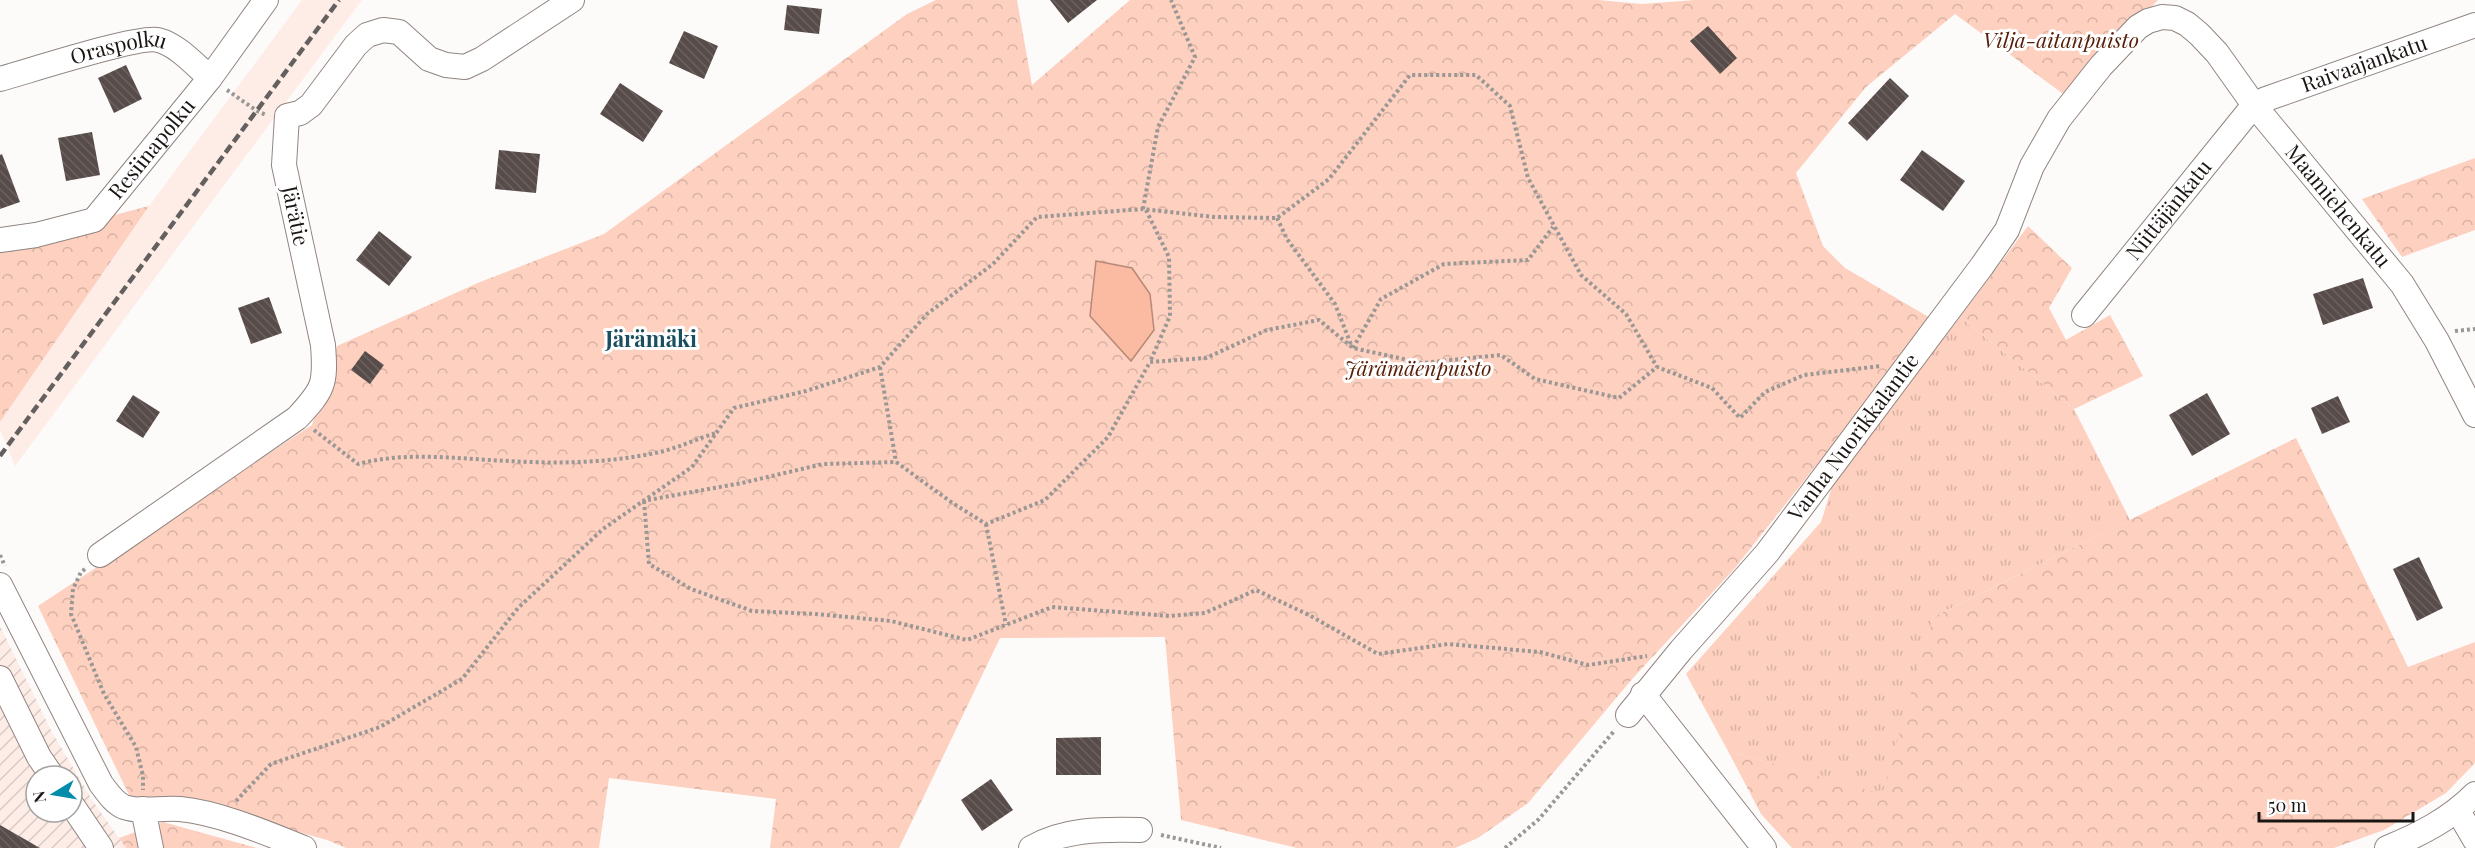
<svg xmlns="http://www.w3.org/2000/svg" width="2475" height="848" font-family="'Playfair Display',serif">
	<defs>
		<pattern id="industrial-furrows" width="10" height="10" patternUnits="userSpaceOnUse" patternTransform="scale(1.5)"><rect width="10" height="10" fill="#feede7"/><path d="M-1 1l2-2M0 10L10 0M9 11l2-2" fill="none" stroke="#d9cac5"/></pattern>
		<pattern id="grass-tufts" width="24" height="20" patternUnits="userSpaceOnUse" patternTransform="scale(1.5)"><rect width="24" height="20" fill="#fdd0bf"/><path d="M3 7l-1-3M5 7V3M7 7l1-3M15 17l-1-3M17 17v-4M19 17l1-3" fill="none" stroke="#d8b2a3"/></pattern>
		<pattern id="forest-crowns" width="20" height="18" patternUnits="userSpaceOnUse" patternTransform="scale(1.5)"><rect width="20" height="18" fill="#fdd0bf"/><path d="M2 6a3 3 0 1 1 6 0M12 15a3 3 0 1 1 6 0" fill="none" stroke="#d8b2a3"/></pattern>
		<pattern id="building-back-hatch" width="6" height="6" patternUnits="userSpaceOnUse" patternTransform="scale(1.5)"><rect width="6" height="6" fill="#574c49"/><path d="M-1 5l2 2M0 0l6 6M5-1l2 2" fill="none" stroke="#6b625f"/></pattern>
	</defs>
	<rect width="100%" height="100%" fill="#fdfbfa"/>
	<path fill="#feede7" d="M302,0h60l-347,466 -15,-36v-8l149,-216z"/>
	<path fill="url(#industrial-furrows)" fill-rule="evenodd" d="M0,626l51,104 41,70 34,48h-126zM36,776h36v36h-36z"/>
	<path fill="url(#grass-tufts)" d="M1960,317l114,92 56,111 -197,97 -50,178 -155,-44 -42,-77 135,-152 24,-77 74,-85 15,-9z"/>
	<g fill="url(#forest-crowns)">
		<path d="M936,0h81l15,85 98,-85h468l44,4 53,-4h463l-92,96 -111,-82 -89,73 -70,86 27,73 22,22 87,51 -197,249 -102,110 -105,125 -50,35 -23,10h-158l-116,-28 -16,-183 -165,1 -101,210h-129l6,-49 -167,-21 -10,70h-253l-19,-8 -140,-39 -57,-4 -92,-191 274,-181 25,-79 143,-64 124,-48 303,-220z"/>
		<path d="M2475,158v72l-73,27 -40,-58z"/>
		<path d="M149,206l-149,216v-186l80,-12z"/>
		<path d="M2028,226l44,42 -23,40 17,32 44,-25 33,61 -69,33 -114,-92z"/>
		<path d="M2296,438l112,229 67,-25v121l-29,30 -62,37 -50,18h-542l-31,-34 -33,-63 154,43 51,-177z"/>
		<path d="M163,822l94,26h-131l-7,-10z"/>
	</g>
	<path fill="#fbbaa2" stroke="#b88977" stroke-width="1.5" d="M1096,261l36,7 18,26 4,36 -23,31 -41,-45z"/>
	<g fill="url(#building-back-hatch)">
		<path d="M1050,0h47l-29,23z"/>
		<path d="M787,5l35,4 -3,25 -35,-4z"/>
		<path d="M1708,26l29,32 -17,16 -30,-33z"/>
		<path d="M684,31l34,15 -14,33 -35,-16z"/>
		<path d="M126,65l16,34 -28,14 -16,-35z"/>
		<path d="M1890,78l19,18 -42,45 -19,-18z"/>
		<path d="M620,83l43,28 -20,31 -43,-28z"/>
		<path d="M92,132l8,43 -34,6 -8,-43z"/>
		<path d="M499,150l41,4 -4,39 -41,-4z"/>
		<path d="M1922,150l43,31 -22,30 -43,-31z"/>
		<path d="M2,154l18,48 -20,7v-54z"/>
		<path d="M379,231l33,26 -23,29 -33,-26z"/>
		<path d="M2363,278l10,30 -50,17 -10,-31z"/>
		<path d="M269,297l13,36 -31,11 -13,-36z"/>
		<path d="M365,351l19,14 -14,19 -19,-14z"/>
		<path d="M2207,393l23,41 -38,22 -23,-41z"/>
		<path d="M133,395l27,17 -17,26 -27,-17z"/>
		<path d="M2338,396l12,26 -28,12 -11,-26z"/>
		<path d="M2419,557l24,51 -26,13 -24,-52z"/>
		<path d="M1101,737v38h-45v-37z"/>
		<path d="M991,779l22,31 -31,21 -21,-31z"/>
		<path d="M0,825l40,23h-40z"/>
	</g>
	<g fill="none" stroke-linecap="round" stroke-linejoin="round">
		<g stroke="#918581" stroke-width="26">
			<g id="minor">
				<path id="s1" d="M0,79c26,-7 139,-44 158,-39 20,5 37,25 52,38"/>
				<path id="s2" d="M0,240l36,-5 58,-15 116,-142 56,-78"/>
				<path id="s3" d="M2084,315l170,-210 12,-6 209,-74"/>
				<path d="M100,555l197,-137c27,-29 29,-34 26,-73l-39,-180 3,-49 13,-3 11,-8 45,-60 11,-10 16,-5 16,2 30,27 17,6 19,2 17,-8 90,-59"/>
				<path d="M0,585l101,199c6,8 13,19 23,23 17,6 38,0 56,2 40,4 86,24 124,39"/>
				<path d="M0,678l39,79 13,19"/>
				<path d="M1643,694l121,154"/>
				<path id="s4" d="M1628,715l53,-65 86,-97 215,-287 25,-36 25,-64 27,-47 42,-53 37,-39 10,-6 14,-4 13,1 12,6 12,10 18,19 37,52 148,179 35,57 38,74"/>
				<path d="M72,805l29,43"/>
				<path d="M143,809l8,39"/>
				<path d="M2458,811l17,29"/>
				<path d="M1031,848c34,-19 70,-19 109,-18"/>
				<path d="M2387,848c34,-14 63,-29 88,-54"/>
			</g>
		</g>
		<g stroke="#9a9795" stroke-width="4" stroke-dasharray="3 3" stroke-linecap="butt">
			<path d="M227,90l30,21 9,4"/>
			<path d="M1143,209l15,-82 37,-70 -24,-57"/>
			<path d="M1146,210l23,47 1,59 -20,46"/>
			<path d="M1277,218l10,21 48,65 17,43"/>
			<path d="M2455,331l20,-2"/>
			<path d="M1353,348l28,-49 63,-35 84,-4 25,-33"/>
			<path d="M880,367l16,95"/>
			<path d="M314,430l44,34c49,-13 101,-5 151,-3 48,3 99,2 146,-8 21,-4 41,-14 61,-20"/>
			<path d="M648,500l94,-17 81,-19 73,-2 55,40 35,22 59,-24 63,-63 42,-75 56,-4 61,-28 52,-10 34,28 69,15 79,-8 34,24 84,19 38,-31 55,21 28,30 25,-26 39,-17 77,-9"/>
			<path d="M644,501l5,63 42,25 61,22 63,3 76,7 76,19 85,-33 118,9 35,-3 51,-23 53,25 69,39 70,-10 92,8 48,13 59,-9"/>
			<path d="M986,524l20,101"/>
			<path d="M0,555l5,11"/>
			<path d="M85,569l-4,3 -8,17 -2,25 33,80 32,53 7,29v14"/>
			<path d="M236,801l35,-37 109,-37 82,-48 56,-71 85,-79 89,-62 42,-59 72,-17 74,-24 47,-53 66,-50 44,-47 106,-8 71,8 63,1 52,-39 81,-104h66l34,31 18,72 53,97 45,39 31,53"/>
			<path d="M1161,835l60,13"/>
			<path d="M1505,848l34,-29 76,-89"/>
		</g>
		<use href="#minor" stroke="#fff" stroke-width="24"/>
		<path stroke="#64605f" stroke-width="4.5" stroke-dasharray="9 4.5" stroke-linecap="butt" d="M0,456l339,-456"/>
	</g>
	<g text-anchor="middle" stroke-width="6" stroke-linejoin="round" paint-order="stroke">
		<g font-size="21" font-style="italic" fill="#561e06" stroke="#fff">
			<text x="2061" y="48">Vilja-aitanpuisto</text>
			<text x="1418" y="376">Järämäenpuisto</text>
		</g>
		<g font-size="21" fill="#1a1614" stroke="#fff">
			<text dy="7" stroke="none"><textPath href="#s1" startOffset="123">Oraspolku</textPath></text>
			<text dy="7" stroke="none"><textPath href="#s3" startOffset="388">Raivaajankatu</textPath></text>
			<text dy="7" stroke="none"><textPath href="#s2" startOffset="188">Resiinapolku</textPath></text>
			<text dy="7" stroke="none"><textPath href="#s4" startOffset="1150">Maamiehenkatu</textPath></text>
			<text dy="7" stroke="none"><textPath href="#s3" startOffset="135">Niittäjänkatu</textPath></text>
			<text transform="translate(295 216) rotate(78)" y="7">Järätie</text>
			<text dy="7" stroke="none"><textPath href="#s4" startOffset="358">Vanha Nuorikkalantie</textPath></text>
		</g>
		<g font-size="22" font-weight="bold" fill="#1b4f5f" stroke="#fff">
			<text x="651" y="347">Järämäki</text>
		</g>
	</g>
	<g transform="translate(54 794) rotate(259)"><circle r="28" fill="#ffffff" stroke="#a3a2a1" stroke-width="1.5"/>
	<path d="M0-4.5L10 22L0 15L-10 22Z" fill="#048cab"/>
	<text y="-9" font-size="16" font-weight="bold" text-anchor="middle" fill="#1a1614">N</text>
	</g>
	<path d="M2259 812v9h154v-9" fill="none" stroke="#1a1614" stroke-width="3"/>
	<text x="2268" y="812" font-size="18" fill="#1a1614" stroke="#ffffff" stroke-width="4.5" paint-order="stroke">50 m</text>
</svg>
